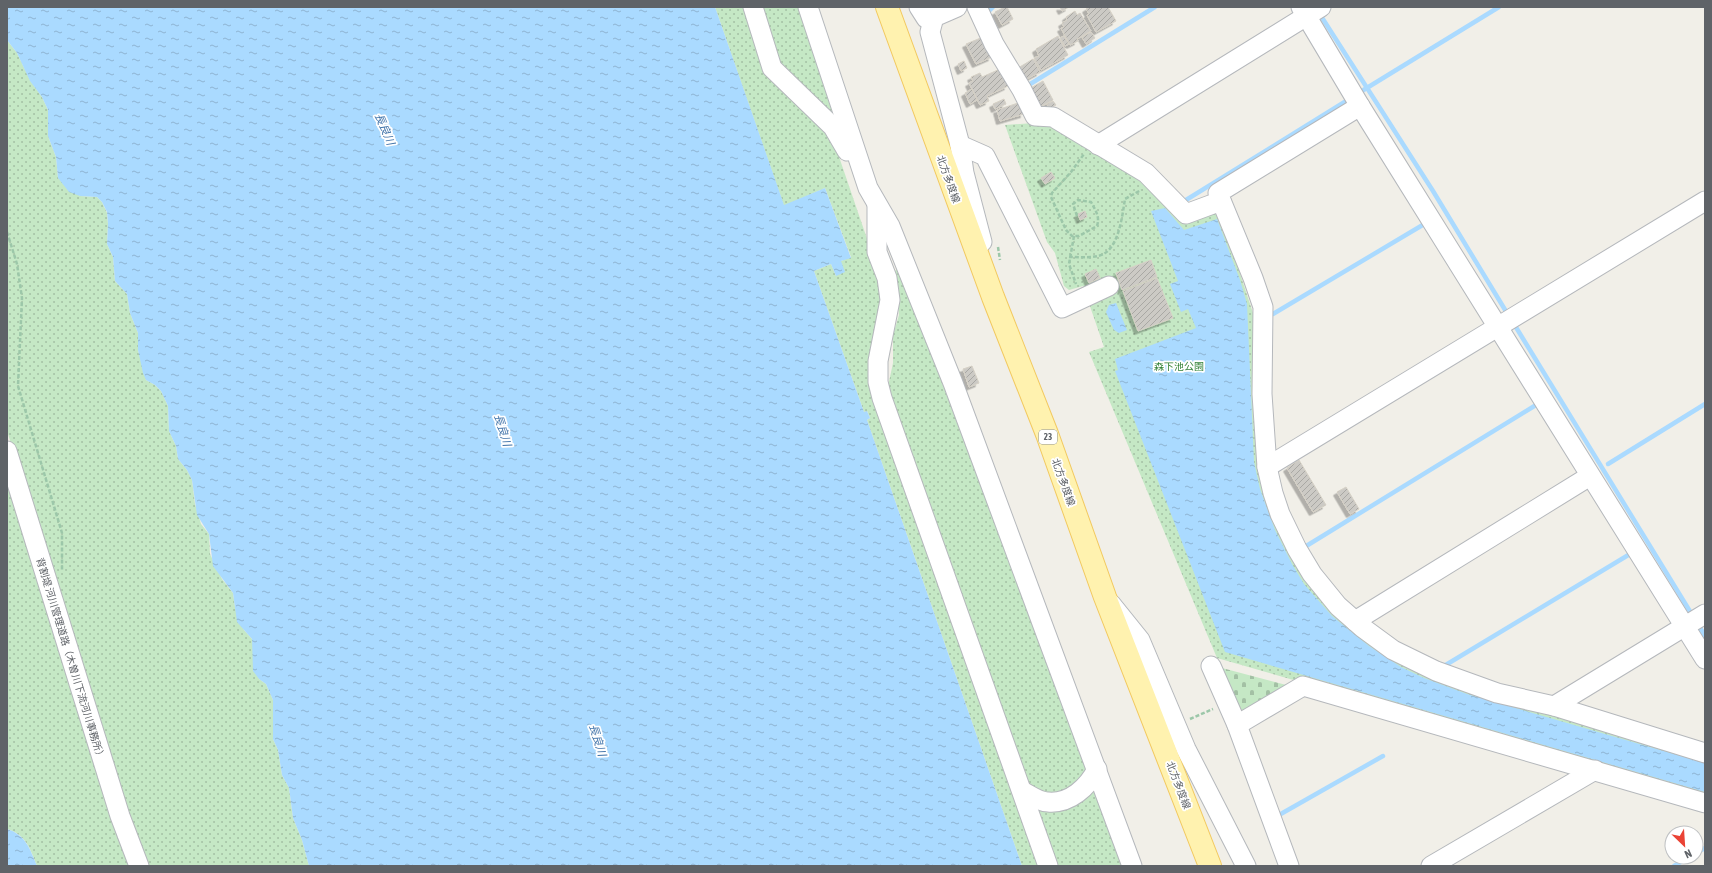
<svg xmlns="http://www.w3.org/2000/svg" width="1712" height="873" font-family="'Asap Condensed','Noto Sans JP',sans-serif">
	<defs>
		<pattern id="grass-dots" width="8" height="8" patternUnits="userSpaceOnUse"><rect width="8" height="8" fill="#c5e8c5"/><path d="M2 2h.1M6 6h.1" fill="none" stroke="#a3c0a4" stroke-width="1.8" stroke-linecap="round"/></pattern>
		<pattern id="cemetery-stones" width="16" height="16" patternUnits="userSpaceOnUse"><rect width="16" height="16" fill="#c5e8c5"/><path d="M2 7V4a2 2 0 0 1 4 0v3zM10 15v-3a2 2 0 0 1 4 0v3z" fill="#a3c0a4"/></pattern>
		<pattern id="water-ripples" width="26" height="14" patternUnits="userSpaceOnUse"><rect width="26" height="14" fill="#aadaff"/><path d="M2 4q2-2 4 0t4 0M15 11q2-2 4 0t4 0" fill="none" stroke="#8eb4d2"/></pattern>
		<pattern id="building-hatch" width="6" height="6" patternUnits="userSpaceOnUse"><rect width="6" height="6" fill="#cccac5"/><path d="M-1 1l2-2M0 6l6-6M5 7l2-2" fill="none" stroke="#a9a8a4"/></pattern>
		<filter id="shadow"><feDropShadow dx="-3.5" dy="3.5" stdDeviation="0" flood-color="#0004"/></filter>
	</defs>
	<rect width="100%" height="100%" fill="#f1efe8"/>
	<g fill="url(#grass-dots)">
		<path d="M715,7h28l20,54 65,71 7,13 41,120 5,41 -10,60 171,500h-20l-155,-446 3,-2 -3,-7 -3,1 -50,-141 17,-7 5,12 5,-15 10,-4 -26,-69 -41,18z"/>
		<path d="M759,7h41l34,109 -57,-56z"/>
		<path d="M7,40l10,13 13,27 12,17 6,13v26l8,21 2,21 22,18 17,1 5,5 5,11 1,11 -1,20 6,13 2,24 12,13 3,19 8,20v17l8,30 9,5 6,6 7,15 1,25 7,15 2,13 9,11 5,10 3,24 6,20 8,10 1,20 12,25 11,14 2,14 9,23 8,9 7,40 7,5 7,16v39l5,11 4,25 7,13 4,30 9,22 7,26h-164l-138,-435z"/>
		<path d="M1049,122l94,54 22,27 54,7 35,106 21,194 109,141 321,108v39l-488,-140 -128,-306 15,-5 -21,-61 -14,4 -5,-4 -9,-33 -8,-11 -42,-117z"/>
		<path d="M897,269l4,5 186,493c-7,17 -15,26 -35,29 -7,1 -18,-5 -25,-7l-140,-398 6,-28v-28l6,-20 -2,-23 -4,-19z"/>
		<path d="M7,473l125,393h-95c-7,-18 -11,-31 -30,-37z"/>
		<path d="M1092,786l33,80h-70l-19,-53 3,-7z"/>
	</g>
	<path fill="url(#cemetery-stones)" d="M1222,668l72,19 -51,30z"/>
	<g fill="url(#water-ripples)">
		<path d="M7,7h708l69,198 41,-17 26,70 -10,3 4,11 -9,4 -5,-12 -17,7 50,141 3,-1 3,7 -3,2 155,446h-713l-7,-26 -9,-22 -4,-30 -7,-13 -4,-25 -5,-11v-39l-7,-16 -7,-5 -6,-8 -1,-32 -15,-17 -4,-29 -20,-27 -4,-32 -12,-19 -5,-35 -5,-10 -9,-11 -2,-13 -7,-15 -1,-25 -7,-15 -6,-6 -9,-5 -3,-7 -5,-23v-17l-8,-20 -3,-19 -12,-13 -2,-24 -6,-13 1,-20 -1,-12 -5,-10 -5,-5 -17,-1 -11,-4 -11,-14 -2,-21 -8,-21v-26l-6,-13 -12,-16 -13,-28 -10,-13z"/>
		<path d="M1165,208l19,22 33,-11 23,61 7,24 7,158 6,27 15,41 17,34 12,20 28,32 37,30 32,21 23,11 43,16 238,69v29l-480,-140 -110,-281 3,-1 -3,-11 81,-31 -8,-19 -7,3 -11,-28 8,-3 -27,-70z"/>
		<path d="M1116,303l11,27 -8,3 -5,-3 -8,-18 3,-7z"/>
		<path d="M7,829c19,6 23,20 30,37h-30z"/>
	</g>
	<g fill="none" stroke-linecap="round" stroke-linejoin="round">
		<g stroke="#aadaff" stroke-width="4.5">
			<path d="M989,11l4,-4"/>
			<path d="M1321,16l112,175 74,122"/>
			<path d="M1027,86l128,-79"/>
			<path d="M1357,94l142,-87"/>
			<path d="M1186,200l165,-102"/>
			<path d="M1273,314l153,-91"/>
			<path d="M1514,324l177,289"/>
			<path d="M1608,464l97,-60"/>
			<path d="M1303,548l233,-143"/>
			<path d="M1699,626l6,10"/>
			<path d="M1444,666l186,-112"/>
			<path d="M1279,815l104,-59"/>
			<path d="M1696,853l9,-5"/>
			<path d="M1674,866l15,-9"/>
		</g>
	</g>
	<g fill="url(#building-hatch)" stroke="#d6d1c6" filter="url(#shadow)">
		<path d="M1005,7h2l6,12 -11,6 -7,-13z"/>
		<path d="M1060,7h9l-7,4z"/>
		<path d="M1089,7h19l8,14 -20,11 -9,-17 2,-1 -3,-5z"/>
		<path d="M1075,11l2,4 3,-2 11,18 -14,8 1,2 -8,4 -9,-17 3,-1 -2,-4 5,-3 -1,-3z"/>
		<path d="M1091,32l4,6 -9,6 -4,-7z"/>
		<path d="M1058,36l10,19 -27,15 -7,-12 5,-2 -3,-7z"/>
		<path d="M1064,36l5,8 -4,2 -5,-8z"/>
		<path d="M983,37l9,20 -16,7 -10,-20z"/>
		<path d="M1033,59l7,13 -15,8 -7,-12z"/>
		<path d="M964,61l3,7 -6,3 -3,-7z"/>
		<path d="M1000,69l8,17 -21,10 2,5 -9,4 -11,-22 4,-2 -2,-4 9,-4 2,4z"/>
		<path d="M1043,81l10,19 -13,7 -11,-18z"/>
		<path d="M972,89l5,11 -7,4 -5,-11z"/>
		<path d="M1004,99l2,5 -11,5 -2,-5z"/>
		<path d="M1053,101l3,4 -7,4 -2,-5z"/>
		<path d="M1021,102l3,12 -24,7 -3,-11z"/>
		<path d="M1051,172l4,6 -10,6 -4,-6z"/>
		<path d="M1085,211l2,6 -7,3 -2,-6z"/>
		<path d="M1151,260l6,17 -35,13 -6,-17z"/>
		<path d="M1096,269l4,9 -11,5 -4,-9z"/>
		<path d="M1157,278l16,40 -35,13 -15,-40z"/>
		<path d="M972,366l7,17 -10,4 -6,-18z"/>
		<path d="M1299,460l27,45 -13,7 -26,-44z"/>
		<path d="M1346,487l13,22 -9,5 -13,-22z"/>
	</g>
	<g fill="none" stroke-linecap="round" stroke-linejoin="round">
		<g stroke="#b5b8bc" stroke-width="21">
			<g id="minor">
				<path d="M753,7l19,61 61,59 14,24"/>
				<path d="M808,7l60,181 22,38 63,157 179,483"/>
				<path d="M919,7l7,11 8,-1"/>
				<path d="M957,7l-23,10 -4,15 30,113 4,28 18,69"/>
				<path d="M977,7l17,37 28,46 13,26 18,1 93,56 40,41 35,-13"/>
				<path d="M1301,7l59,99 345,553"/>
				<path d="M1360,106l-142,87 35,85 10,29 -1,87 5,73 6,26 7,21 17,35 15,25 26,32 25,22 30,22 43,21 61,22 57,13 151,47"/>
				<path d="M960,145l25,11 77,152 47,-22"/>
				<path d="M1098,145l223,-138"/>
				<path d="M877,206v46l10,26 3,22 -12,61v21l4,16 166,468"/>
				<path d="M7,451l113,365 19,50"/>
				<path d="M1267,467l438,-266"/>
				<path d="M1111,604l29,36 46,109 60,117"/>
				<path d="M1355,621l235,-145"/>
				<path d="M1211,666l26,59 52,141"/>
				<path d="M1554,706l151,-92"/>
				<path d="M1237,725l66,-39 402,117"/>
				<path d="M1022,791c8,4 17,11 26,11 22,2 40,-15 49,-33"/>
				<path d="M1431,866l164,-96"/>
			</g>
		</g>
		<g stroke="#f2c960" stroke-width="24">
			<path id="major" d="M887,7l106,290 54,137 58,163 105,269"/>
		</g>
		<g stroke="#9cc7a9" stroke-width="2.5" stroke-dasharray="4 2" stroke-linecap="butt">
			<path d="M1077,216l-4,-12 5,-4 13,2c5,9 9,15 6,24l-18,10h-7l-6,-6 -15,-33 1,-4 19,-21 13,-18"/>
			<path d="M7,232l10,32 5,34 -4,88 44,147v38"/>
			<path d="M1074,236l-5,28 7,20"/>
			<path d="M998,247l2,13"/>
			<path d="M1069,257c9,0 20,1 29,-1 21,-4 24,-40 27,-57l16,-9"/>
			<path d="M1190,719l23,-10"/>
		</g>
		<use href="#minor" stroke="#fff" stroke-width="19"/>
		<use href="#major" stroke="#fff2af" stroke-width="22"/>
	</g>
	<g text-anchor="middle" stroke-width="3.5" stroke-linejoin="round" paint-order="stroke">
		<rect fill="#fff" stroke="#8f9295" stroke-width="1" x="1039" y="430" width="18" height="14" rx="3"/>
		<g font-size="9" font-weight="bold" fill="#5f6368">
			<text x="1048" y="440">23</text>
		</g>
		<g font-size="10" fill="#5f6368" stroke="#fff">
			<text transform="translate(949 179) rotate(70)" y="4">北方多度線</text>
			<text transform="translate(1064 482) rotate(70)" y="4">北方多度線</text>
			<text transform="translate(71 659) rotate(73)" y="4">背割堤 河川管理道路（木曽川下流河川事務所）</text>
			<text transform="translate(1179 785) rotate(69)" y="4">北方多度線</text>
		</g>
		<g font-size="10" fill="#348238" stroke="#fff">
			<text x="1179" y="370">森下池公園</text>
		</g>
		<g font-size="11" font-style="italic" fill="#4174aa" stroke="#fff">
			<text transform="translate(385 129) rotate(67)" y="4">長良川</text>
			<text transform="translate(503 430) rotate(73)" y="4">長良川</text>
			<text transform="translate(598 740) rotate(73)" y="4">長良川</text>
		</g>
	</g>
	<rect width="1712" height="873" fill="none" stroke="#5f6368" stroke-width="16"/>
	<g transform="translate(1684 845) rotate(155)"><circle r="19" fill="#ffffff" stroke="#bfc1c3"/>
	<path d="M0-3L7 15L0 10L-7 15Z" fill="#ea4335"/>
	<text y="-6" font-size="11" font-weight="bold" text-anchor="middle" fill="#5f6368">N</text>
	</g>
</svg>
